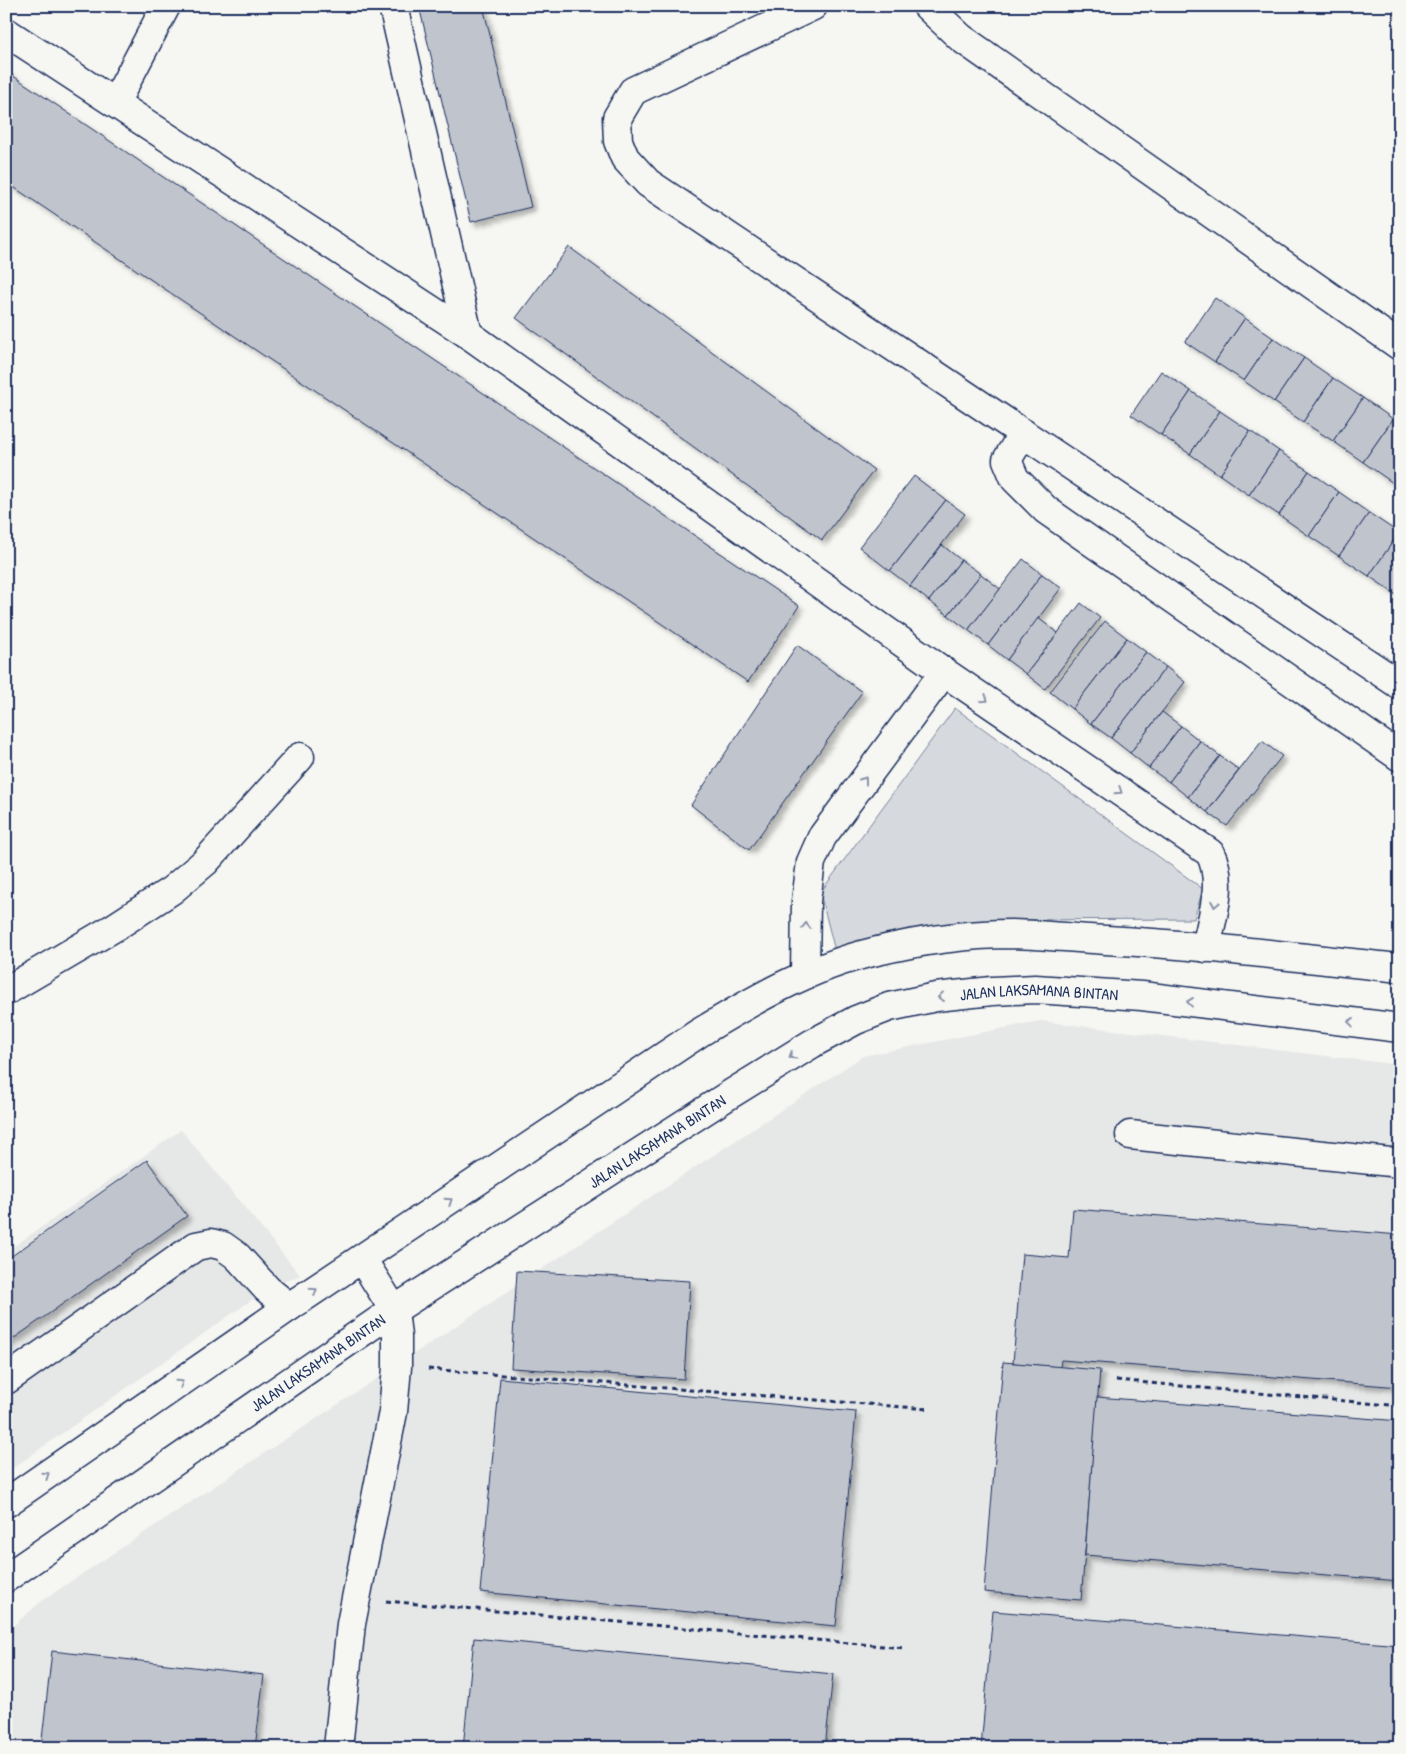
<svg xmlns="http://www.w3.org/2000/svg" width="1406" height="1754" font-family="'Patrick Hand',sans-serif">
	<defs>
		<filter id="shadow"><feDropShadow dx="4.5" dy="4.5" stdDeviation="2.5" flood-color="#0004"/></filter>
	</defs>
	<rect width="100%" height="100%" fill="#f6f6f2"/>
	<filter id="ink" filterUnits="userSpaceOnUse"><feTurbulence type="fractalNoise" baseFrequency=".02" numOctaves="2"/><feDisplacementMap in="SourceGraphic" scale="10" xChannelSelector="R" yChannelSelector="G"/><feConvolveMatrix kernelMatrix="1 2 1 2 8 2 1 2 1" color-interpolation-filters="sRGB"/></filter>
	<g filter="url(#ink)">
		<g fill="#e6e7e7">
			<path d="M1040,1021l360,44v683h-1394v-116l37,-32 820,-544z"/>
			<path d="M181,1130l119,145 -33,14 -261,184v-221z"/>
		</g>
		<path fill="#d6d9dd" stroke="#78849e" d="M955,708l248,181 -9,30 -187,1 -172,31 -15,-58z"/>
		<g fill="#c0c4cd" stroke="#1b2f5e" filter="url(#shadow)">
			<path d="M419,6h64l48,201 -60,15z"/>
			<path d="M6,71l793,535 -51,76 -742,-500z"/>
			<path d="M569,247l305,223 -52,70 -306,-222z"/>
			<path d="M1215,298l30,20 -30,44 -30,-20z"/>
			<path d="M1245,318l28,20 -29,43 -29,-19z"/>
			<path d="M1273,338l31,20 -30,44 -30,-21z"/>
			<path d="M1304,358l29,20 -30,44 -29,-20z"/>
			<path d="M1161,371l30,20 -30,44 -30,-20z"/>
			<path d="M1333,378l30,20 -30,43 -30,-19z"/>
			<path d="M1191,391l29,20 -30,43 -29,-19z"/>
			<path d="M1363,398l30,21 -30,43 -30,-21z"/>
			<path d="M1220,411l30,20 -30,44 -30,-21z"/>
			<path d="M1393,419l7,4v50l-7,10 -30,-21z"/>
			<path d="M1250,431l29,20 -30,44 -29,-20z"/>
			<path d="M1279,451l30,20 -30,44 -30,-20z"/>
			<path d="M1309,471l30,21 -30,44 -30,-21z"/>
			<path d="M1400,473v14l-7,-4z"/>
			<path d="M914,476l32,24 -56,71 -31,-24z"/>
			<path d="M1339,492l30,21 -30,43 -30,-20z"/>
			<path d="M946,500l19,14 -55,72 -20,-15z"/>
			<path d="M1369,513l30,20 -30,43 -30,-20z"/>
			<path d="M1399,533l1,60 -2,3 -29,-20z"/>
			<path d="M942,545l19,15 -32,41 -19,-15z"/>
			<path d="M1023,559l19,15 -54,71 -20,-15z"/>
			<path d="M961,560l20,14 -33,41 -19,-14z"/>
			<path d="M981,574l19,15 -32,41 -20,-15z"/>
			<path d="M1042,574l19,14 -54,72 -19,-15z"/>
			<path d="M1081,603l19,15 -55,71 -19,-15z"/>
			<path d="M1038,618l20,15 -32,41 -19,-14z"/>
			<path d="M1105,621l22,17 -55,71 -22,-17z"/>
			<path d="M1127,638l19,14 -55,72 -19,-15z"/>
			<path d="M797,645l65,47 -113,158 -58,-45z"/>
			<path d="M1146,652l20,15 -55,71 -20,-14z"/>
			<path d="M1166,667l19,15 -55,71 -19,-15z"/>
			<path d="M1162,712l19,14 -32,42 -19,-15z"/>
			<path d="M1181,726l19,15 -31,41 -20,-14z"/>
			<path d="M1200,741l20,15 -32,41 -19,-15z"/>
			<path d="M1262,741l20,15 -55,70 -20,-14z"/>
			<path d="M1220,756l19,14 -32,42 -19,-15z"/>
			<path d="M147,1160l40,56 -181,128v-84z"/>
			<path d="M1073,1209l327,26v152l-339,-27 -1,7 -47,-4 9,-109 47,4z"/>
			<path d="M517,1271l173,10 -6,98 -173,-11z"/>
			<path d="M1003,1362l97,8 -19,230 -97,-8z"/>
			<path d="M500,1378l356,34 -20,214 -356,-34z"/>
			<path d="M1097,1397l303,24v160l-315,-26z"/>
			<path d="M993,1611l407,34v103h-419z"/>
			<path d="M474,1638l359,36 -8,74h-362z"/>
			<path d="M52,1651l212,24 -9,73h-214z"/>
		</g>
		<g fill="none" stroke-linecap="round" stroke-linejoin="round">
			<g stroke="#1b2f5e" stroke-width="31">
				<g id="minor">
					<path d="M393,6l75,328"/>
					<path d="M813,6l-180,85 -16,27 1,23 7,17 23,25 752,502"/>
					<path d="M927,6l34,32 439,308"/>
					<path d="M6,32l462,302 476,338 266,181c15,30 2,63 -4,95"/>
					<path d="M115,103l51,-97"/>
					<path d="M1023,433l-16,27 8,19 31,31 354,247"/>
					<path d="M805,974l1,-73 5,-39 11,-25 122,-165"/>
					<path d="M6,991l109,-64 57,-37 33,-28 95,-105"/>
					<path d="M1130,1135l270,28"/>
					<path d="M6,1380l190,-134 15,-3 12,3 14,10 30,33 22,18"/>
					<path d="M338,1748l13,-124 42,-212 4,-45v-31l-3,-26 -32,-51"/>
				</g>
			</g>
			<g stroke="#1b2f5e" stroke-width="31">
				<g id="major">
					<path d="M6,1503l283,-196 410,-274c54,-33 111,-66 174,-81 45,-11 92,-18 139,-18 31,1 63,4 94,6 98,5 196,18 294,28"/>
					<path id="s1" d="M6,1578l388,-268 335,-215 84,-52 43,-23 33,-13 47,-10 56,-6 43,-2 107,7 258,32"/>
				</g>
			</g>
			<g stroke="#1b2f5e" stroke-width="3" stroke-dasharray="5 4" stroke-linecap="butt">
				<path d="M428,1369l501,40"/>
				<path d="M1116,1380l284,26"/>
				<path d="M386,1601l519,47"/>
			</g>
			<use href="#minor" stroke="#f6f6f2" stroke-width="28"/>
			<use href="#major" stroke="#f6f6f2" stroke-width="28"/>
		</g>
		<defs><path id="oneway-chevron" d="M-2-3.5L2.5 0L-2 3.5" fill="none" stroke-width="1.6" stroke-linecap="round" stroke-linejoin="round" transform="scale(1.25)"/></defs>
		<g stroke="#8892a8">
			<use href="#oneway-chevron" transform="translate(985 699) rotate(34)"/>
			<use href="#oneway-chevron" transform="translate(864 780) rotate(-54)"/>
			<use href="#oneway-chevron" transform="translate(1119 791) rotate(34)"/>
			<use href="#oneway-chevron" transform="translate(1215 904) rotate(101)"/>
			<use href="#oneway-chevron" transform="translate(806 926) rotate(-89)"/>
			<use href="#oneway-chevron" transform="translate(941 997) rotate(173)"/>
			<use href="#oneway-chevron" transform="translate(1190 1002) rotate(-173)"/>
			<use href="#oneway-chevron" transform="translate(1351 1022) rotate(-173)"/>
			<use href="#oneway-chevron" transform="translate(792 1056) rotate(148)"/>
			<use href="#oneway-chevron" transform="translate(449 1201) rotate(-34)"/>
			<use href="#oneway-chevron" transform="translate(314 1291) rotate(-33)"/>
			<use href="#oneway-chevron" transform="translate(180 1383) rotate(-35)"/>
			<use href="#oneway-chevron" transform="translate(46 1475) rotate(-35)"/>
		</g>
	</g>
	<g text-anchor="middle" stroke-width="5" stroke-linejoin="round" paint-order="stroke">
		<g font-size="16" fill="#1b2f5e" stroke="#f6f6f2">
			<text dy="6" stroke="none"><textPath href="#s1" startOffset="1204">JALAN LAKSAMANA BINTAN</textPath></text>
			<text dy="6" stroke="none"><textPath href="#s1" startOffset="784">JALAN LAKSAMANA BINTAN</textPath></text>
			<text dy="6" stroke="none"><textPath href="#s1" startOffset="379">JALAN LAKSAMANA BINTAN</textPath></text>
		</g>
	</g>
	<rect width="1406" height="1754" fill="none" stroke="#f6f6f2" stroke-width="25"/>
	<rect x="12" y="12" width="1381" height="1729" fill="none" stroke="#1b2f5e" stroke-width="2" filter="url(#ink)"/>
</svg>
